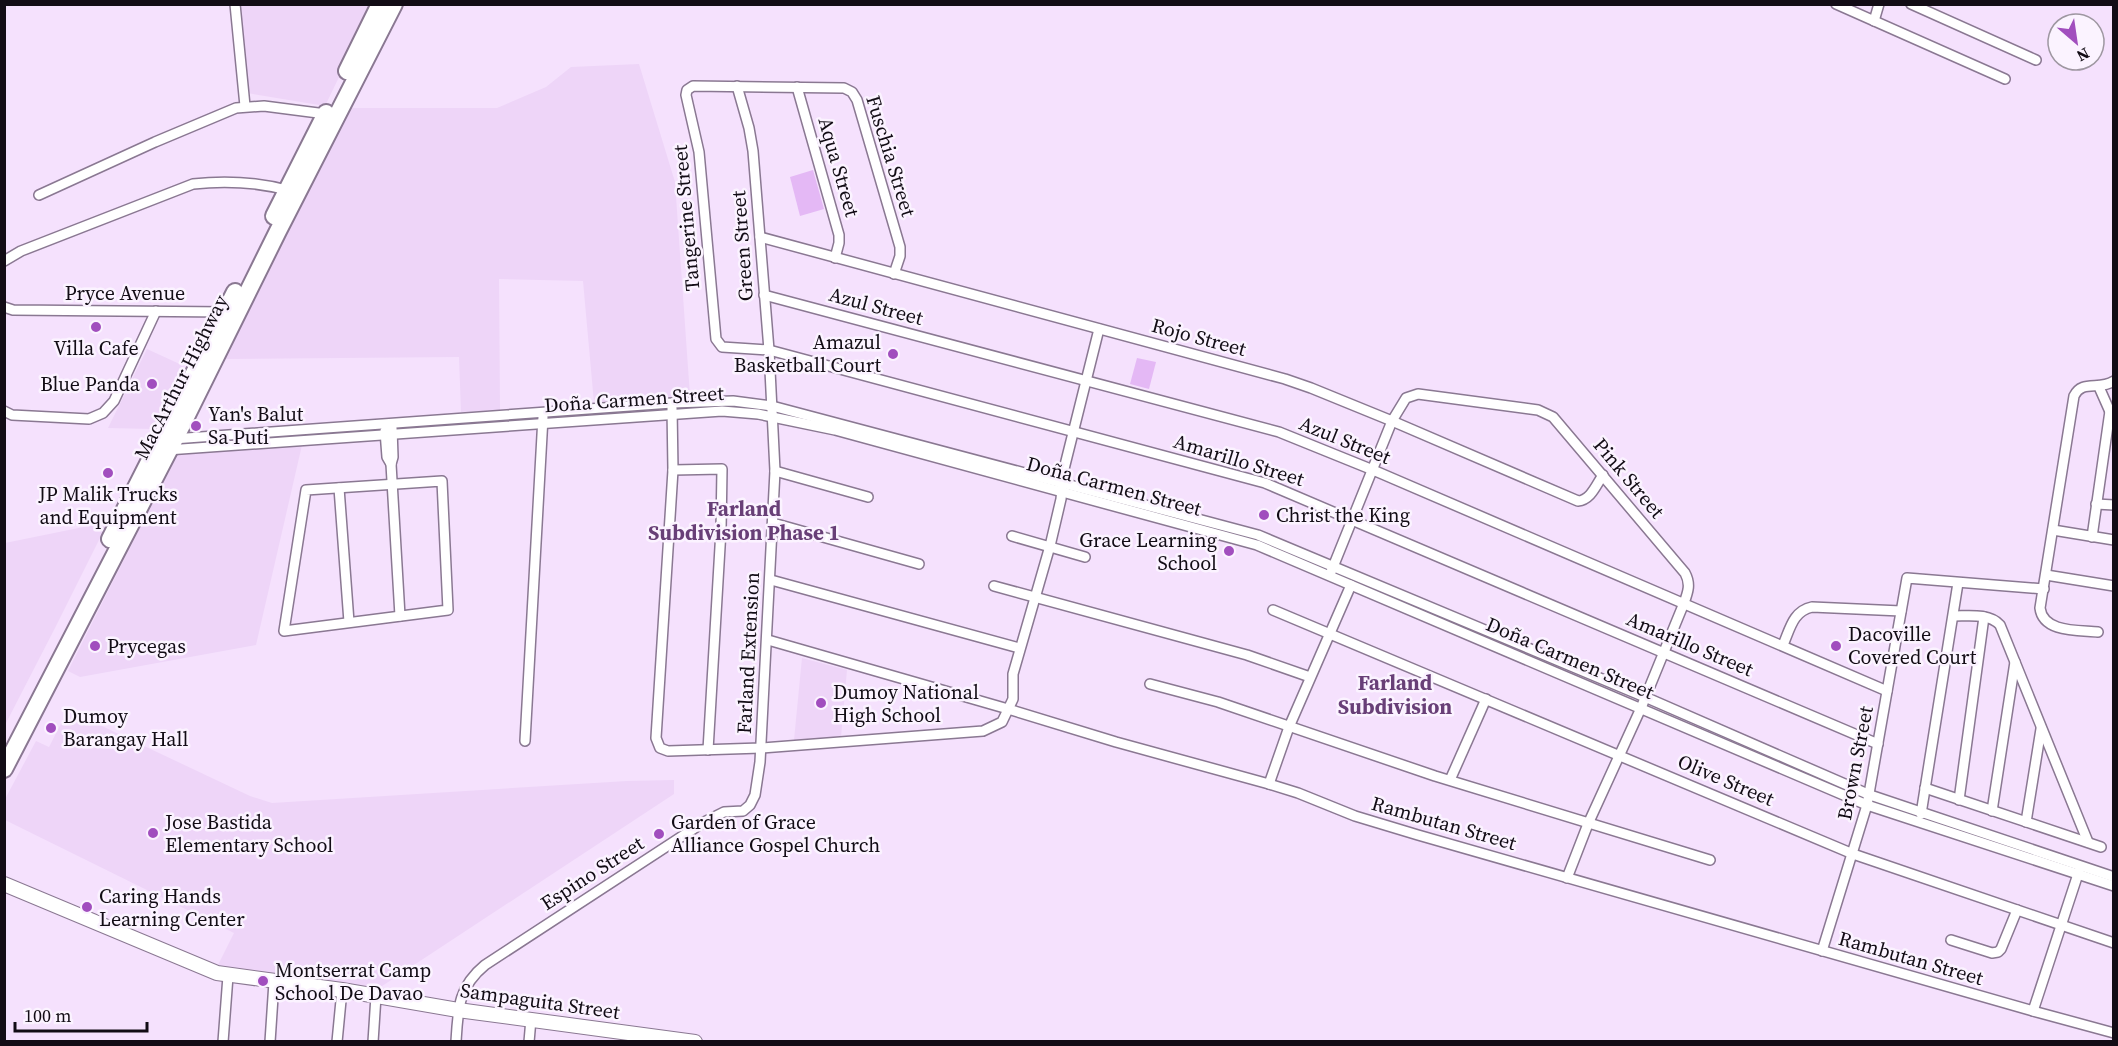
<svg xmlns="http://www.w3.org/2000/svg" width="2118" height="1046" font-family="'Source Serif 4',serif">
	<rect width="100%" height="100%" fill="#f5e1fd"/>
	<g fill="#eed5f8">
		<path d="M238,5h136l-49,101 -78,-13z"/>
		<path d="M639,64l36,118 15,214 -96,7 -11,-122 -84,-2 1,131 -39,2 -2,-55 -235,2 121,-251h152l49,-21 25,-20z"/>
		<path d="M147,349l37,17 -31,63 -45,-1z"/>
		<path d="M302,445l-46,200 -176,32 -12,-6 109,-217z"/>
		<path d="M108,522l-52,104 -51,99v-182z"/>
		<path d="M802,658l45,12 -6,67 -47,3z"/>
		<path d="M68,710l182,86 22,7 355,-22 47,-1v14l-298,196 -159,-23 17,-34 -229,-113 -1,-19 32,-60 13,6z"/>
	</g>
	<g fill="#e4b8f5">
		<path d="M813,170l11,39 -24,7 -10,-39z"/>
		<path d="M1137,358l19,4 -7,27 -19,-5z"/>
	</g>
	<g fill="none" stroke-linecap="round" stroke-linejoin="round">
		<g stroke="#8a7892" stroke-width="12">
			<g id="street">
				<path d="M235,4l10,102"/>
				<path d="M1836,4l169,75"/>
				<path d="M1911,4l125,56"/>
				<path d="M1874,21l5,-17"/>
				<path d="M797,87l42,148v8l-4,15"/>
				<path d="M39,195l116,-53 81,-34 28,-2 62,8"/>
				<path d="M760,237l525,142 26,9 81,33 186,80c13,-1 18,-16 25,-26"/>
				<path d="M4,261l17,-10 172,-67c34,-4 65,-2 98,7"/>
				<path d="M894,274l6,-18v-9l-43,-147 -5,-8 -8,-4 -151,-2 -6,4 -1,5 13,57 17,187 6,8 47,3 496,133 613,261"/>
				<path d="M764,295l515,137 94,38 514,221"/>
				<path d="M4,307l9,3 213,2"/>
				<path d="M2099,387l12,27"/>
				<path d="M672,408l1,62 -17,268 4,10 8,3 93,-3 222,-17 19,-9 11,-23v-25l37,-128 11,-47 3,-30 35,-140"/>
				<path d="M4,411l8,4 77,4 14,-6 11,-12 42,-90"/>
				<path d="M385,431l2,26 4,7 9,152"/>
				<path d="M173,439l499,-36 61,-2 39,5 486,129 387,162 225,98 244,82"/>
				<path d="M167,450l555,-39 36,3 77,16 422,115 610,260 247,81"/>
				<path d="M391,464l2,-7 -1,-29"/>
				<path d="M673,470l49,-1 -1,61 -13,220"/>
				<path d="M775,471l93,26"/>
				<path d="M442,481l6,129 -164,21 22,-141z"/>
				<path d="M339,488l10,134"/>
				<path d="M2096,504l18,1"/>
				<path d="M773,523l146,41"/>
				<path d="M2053,530l61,10"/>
				<path d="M1012,536l73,21"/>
				<path d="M2092,537l18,-126"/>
				<path d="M1331,572l61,-151 14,-23 12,-4 120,16 15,7 132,156c6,11 3,19 -1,30l-43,105 -53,116 -21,54"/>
				<path d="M2046,575l68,11"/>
				<path d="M771,580l248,68"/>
				<path d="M994,586l253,69 63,22"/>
				<path d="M1273,610l580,244 261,89"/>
				<path d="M1954,616c15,0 35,-3 46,9l88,217"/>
				<path d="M2098,632c-19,-2 -55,1 -58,-24l34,-212c8,-17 25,-5 40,-15"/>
				<path d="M768,640l240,69 108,33 153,42 29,9 57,23 63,19 615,176 81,22"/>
				<path d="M1783,645c7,-16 10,-34 29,-38l89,4"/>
				<path d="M1150,684l68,18 217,74 275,84"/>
				<path d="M525,741l18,-324"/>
				<path d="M1450,780l36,-81"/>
				<path d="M1269,784l20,-57 62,-142"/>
				<path d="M1925,788l176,59"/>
				<path d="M1959,800l25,-183"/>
				<path d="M1992,811l23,-149"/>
				<path d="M1921,814l37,-231"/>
				<path d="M2026,822l15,-93"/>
				<path d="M1951,940l41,13 6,-1 3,-3 16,-39"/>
				<path d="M1822,951l45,-146 40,-227 137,11"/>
				<path d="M2033,1011l46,-140"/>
				<path d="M223,1042l5,-66"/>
				<path d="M270,1042l4,-60"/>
				<path d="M337,1042l5,-52"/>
				<path d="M373,1042l3,-46"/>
				<path d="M456,1042c2,-33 2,-55 29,-77l219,-143 20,-10 19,-1 7,-6 5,-10 5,-33 15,-291 -6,-121 -16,-199 -4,-23 -12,-42"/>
				<path d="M529,1042l2,-23"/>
			</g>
		</g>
		<g stroke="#8a7892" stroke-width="16">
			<path id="secondary" d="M4,884l213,89 125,17 116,20 237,32"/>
		</g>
		<g stroke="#8a7892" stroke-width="20">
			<g id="highway">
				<path d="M347,71l33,-67"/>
				<path d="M274,216l52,-103"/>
				<path d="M110,539l125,-247"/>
				<path d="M4,769l178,-344 96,-194 116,-227"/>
			</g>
		</g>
		<use href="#street" stroke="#fff" stroke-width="9"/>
		<use href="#secondary" stroke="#fff" stroke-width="14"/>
		<use href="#highway" stroke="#fff" stroke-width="16"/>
	</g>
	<g fill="#a14ebe" stroke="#fbf3ff" stroke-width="2">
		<circle cx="96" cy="327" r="6"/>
		<circle cx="893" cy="354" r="6"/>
		<circle cx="152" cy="384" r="6"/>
		<circle cx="196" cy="426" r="6"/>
		<circle cx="108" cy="473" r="6"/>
		<circle cx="1264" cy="515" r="6"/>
		<circle cx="1229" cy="551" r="6"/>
		<circle cx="95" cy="646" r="6"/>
		<circle cx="1836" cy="646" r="6"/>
		<circle cx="821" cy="703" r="6"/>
		<circle cx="51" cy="728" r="6"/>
		<circle cx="153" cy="833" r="6"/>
		<circle cx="659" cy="834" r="6"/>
		<circle cx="87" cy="907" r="6"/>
		<circle cx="263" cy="981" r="6"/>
	</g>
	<g text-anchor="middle" stroke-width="5" stroke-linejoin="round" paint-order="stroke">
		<g font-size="20" fill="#120c15" stroke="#fbf3ff">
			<text transform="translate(891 156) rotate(73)" y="7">Fuschia Street</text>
			<text transform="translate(839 167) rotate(74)" y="7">Aqua Street</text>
			<text transform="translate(686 218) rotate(-95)" y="7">Tangerine Street</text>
			<text transform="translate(742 246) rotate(-94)" y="7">Green Street</text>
			<text x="125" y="300">Pryce Avenue</text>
			<text transform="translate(876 306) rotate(15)" y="7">Azul Street</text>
			<text transform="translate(1199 337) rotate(15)" y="7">Rojo Street</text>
			<text transform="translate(181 377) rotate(-63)" y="7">MacArthur Highway</text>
			<text transform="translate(634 399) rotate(-4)" y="7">Doña Carmen Street</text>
			<text transform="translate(1345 440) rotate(22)" y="7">Azul Street</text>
			<text transform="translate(1239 460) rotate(17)" y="7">Amarillo Street</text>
			<text transform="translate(1629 478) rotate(50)" y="7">Pink Street</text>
			<text transform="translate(1114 486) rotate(15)" y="7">Doña Carmen Street</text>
			<text transform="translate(1690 644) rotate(23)" y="7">Amarillo Street</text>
			<text transform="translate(748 653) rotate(-87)" y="7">Farland Extension</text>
			<text transform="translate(1570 658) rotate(23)" y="7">Doña Carmen Street</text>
			<text transform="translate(1855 763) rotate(-79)" y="7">Brown Street</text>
			<text transform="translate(1726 780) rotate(23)" y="7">Olive Street</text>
			<text transform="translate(1444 823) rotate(16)" y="7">Rambutan Street</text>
			<text transform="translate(592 873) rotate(-33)" y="7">Espino Street</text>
			<text transform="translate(1911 958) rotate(16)" y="7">Rambutan Street</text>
			<text transform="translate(540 1001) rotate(8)" y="7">Sampaguita Street</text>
		</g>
		<g font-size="20" fill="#120c15" stroke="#fbf3ff" text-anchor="start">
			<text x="881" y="349" text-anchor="end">Amazul<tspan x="881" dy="23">Basketball Court</tspan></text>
			<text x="96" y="355" text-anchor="middle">Villa Cafe</text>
			<text x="140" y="391" text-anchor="end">Blue Panda</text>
			<text x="208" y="421">Yan's Balut<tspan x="208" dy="23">Sa Puti</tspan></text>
			<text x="108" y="501" text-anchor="middle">JP Malik Trucks<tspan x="108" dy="23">and Equipment</tspan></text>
			<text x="1276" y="522">Christ the King</text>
			<text x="1217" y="547" text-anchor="end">Grace Learning<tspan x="1217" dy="23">School</tspan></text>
			<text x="1848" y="641">Dacoville<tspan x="1848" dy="23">Covered Court</tspan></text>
			<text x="107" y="653">Prycegas</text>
			<text x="833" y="699">Dumoy National<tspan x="833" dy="23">High School</tspan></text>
			<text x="63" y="723">Dumoy<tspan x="63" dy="23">Barangay Hall</tspan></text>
			<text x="165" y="829">Jose Bastida<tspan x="165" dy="23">Elementary School</tspan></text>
			<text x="671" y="829">Garden of Grace<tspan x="671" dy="23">Alliance Gospel Church</tspan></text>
			<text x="99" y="903">Caring Hands<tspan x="99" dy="23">Learning Center</tspan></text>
			<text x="275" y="977">Montserrat Camp<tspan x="275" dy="23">School De Davao</tspan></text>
		</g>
		<g font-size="21" font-weight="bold" fill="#683f77" stroke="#fbf3ff">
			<text x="744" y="516">Farland<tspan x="744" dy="24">Subdivision Phase 1</tspan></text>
			<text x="1395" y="690">Farland<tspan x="1395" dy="24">Subdivision</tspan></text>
		</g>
	</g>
	<rect width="2118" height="1046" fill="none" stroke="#120c15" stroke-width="12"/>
	<g transform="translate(2076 42) rotate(151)"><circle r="28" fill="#fbf3ff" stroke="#9e97a1" stroke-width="1.5"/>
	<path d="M0-4.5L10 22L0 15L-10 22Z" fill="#a14ebe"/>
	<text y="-9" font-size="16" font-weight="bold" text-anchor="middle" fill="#120c15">N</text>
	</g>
	<path d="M15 1022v9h132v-9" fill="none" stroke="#120c15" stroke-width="3"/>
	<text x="24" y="1022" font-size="18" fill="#120c15" stroke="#fbf3ff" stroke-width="4.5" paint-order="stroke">100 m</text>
</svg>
